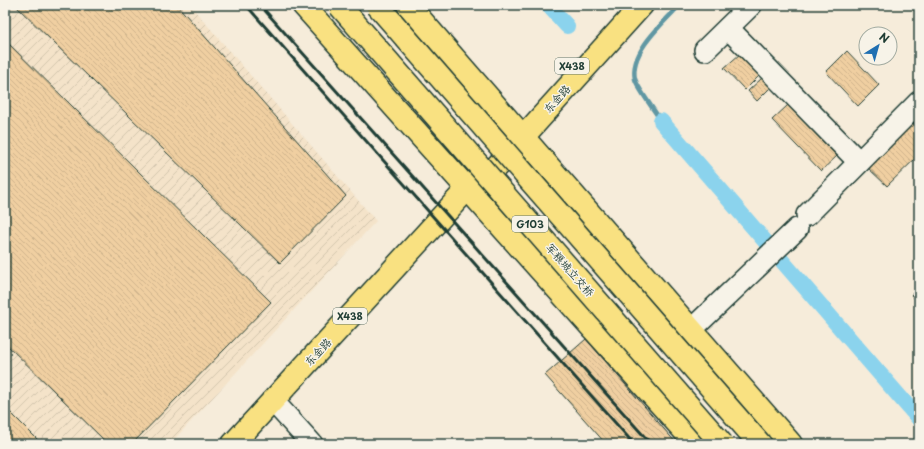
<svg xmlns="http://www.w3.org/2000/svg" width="924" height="449" font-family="'Playpen Sans','LXGW WenKai TC',sans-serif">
	<defs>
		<pattern id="industrial-furrows" width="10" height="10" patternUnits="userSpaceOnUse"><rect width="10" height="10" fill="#f4e3c9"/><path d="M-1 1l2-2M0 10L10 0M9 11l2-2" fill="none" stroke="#d1c4ad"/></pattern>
		<pattern id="building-back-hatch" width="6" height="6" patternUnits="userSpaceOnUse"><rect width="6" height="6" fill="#f0cfa1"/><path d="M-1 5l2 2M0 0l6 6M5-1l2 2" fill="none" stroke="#cdb38b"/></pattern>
	</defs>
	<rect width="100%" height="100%" fill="#f6ecda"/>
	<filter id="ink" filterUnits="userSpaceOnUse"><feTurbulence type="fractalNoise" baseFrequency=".025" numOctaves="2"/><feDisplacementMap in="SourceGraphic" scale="8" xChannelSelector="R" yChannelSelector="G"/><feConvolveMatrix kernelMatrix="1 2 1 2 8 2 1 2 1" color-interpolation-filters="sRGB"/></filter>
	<g filter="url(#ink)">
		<path fill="url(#industrial-furrows)" d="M5,5h185l186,216 -206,223h-165z"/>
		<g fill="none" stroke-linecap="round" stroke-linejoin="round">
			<path stroke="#6097a3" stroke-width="4.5" d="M661,121c-6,-10 -23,-32 -26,-42 -6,-27 28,-56 45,-74"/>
			<g stroke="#8bd3ed" stroke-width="16">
				<path d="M548,5l19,21"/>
				<path d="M661,121l258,298"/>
			</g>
		</g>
		<g fill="url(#building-back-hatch)" stroke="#1f3d34">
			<path d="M15,5h162l169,191 -66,67z"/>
			<path d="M5,40l266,262 -139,142h-24l-103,-101z"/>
			<path d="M847,51l32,34 -21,21 -32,-34z"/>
			<path d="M740,54l20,21 -15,15 -21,-22z"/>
			<path d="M762,78l9,9 -14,14 -9,-10z"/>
			<path d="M788,105l49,51 -16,15 -49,-51z"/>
			<path d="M914,121l5,5v29l-32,31 -20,-19z"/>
			<path d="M919,287v16l-8,-8z"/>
			<path d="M586,339l91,105h-71l-61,-69z"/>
			<path d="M5,407l37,37h-37z"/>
		</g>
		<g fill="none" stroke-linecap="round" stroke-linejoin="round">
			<g stroke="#1f3d34" stroke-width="24">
				<g id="minor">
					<path d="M728,28l131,134"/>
					<path d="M705,50l46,-45"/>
					<path d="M807,215l112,-113"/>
					<path d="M691,330l106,-101"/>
					<path d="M273,401l39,43"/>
				</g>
			</g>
			<g stroke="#1f3d34" stroke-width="25">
				<g id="major">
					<path d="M303,5l393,439"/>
					<path d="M408,5l383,439"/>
					<path d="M233,444l235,-256 29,-22 145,-161"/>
				</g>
			</g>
			<use href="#minor" stroke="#f7f3e8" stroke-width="21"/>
			<use href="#major" stroke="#f9e181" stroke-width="22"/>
			<g stroke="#1f3d34" stroke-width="3">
				<path d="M246,5l388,439"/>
				<path d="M260,5l391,439"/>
			</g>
			<g stroke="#1f3d34" stroke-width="25" stroke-linecap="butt">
				<g id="highway-bridge">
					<path d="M339,5l383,439"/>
					<path d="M377,5l383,439"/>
				</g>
			</g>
			<use href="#highway-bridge" stroke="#f9e181" stroke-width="22"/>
		</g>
	</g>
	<g text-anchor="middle" stroke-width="3" stroke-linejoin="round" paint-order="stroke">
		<g fill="#f7f3e8" stroke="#60746a" stroke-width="1">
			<rect x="555" y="58" width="34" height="16" rx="3"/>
			<rect x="512" y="216" width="36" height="16" rx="3"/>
			<rect x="333" y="308" width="34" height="16" rx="3"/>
		</g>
		<g font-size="10" font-weight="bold" fill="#1f3d34">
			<text x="572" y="70">X438</text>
			<text x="530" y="228">G103</text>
			<text x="350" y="320">X438</text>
		</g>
		<g font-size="11" fill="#1f3d34" stroke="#f7f3e8">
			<text transform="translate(557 99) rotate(-48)" y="4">东金路</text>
			<text transform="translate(570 270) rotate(49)" y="4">军粮城立交桥</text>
			<text transform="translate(318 352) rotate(-47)" y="4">东金路</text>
		</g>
	</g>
	<rect width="924" height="449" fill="none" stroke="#f7f3e8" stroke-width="20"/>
	<rect x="10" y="10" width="904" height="429" fill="none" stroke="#1f3d34" stroke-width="1.5" filter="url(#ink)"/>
	<g transform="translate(878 46) rotate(37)"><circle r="19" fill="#f7f3e8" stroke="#a1aaa0"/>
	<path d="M0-3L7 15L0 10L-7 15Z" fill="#1f6fb2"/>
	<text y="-6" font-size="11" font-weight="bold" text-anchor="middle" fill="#1f3d34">N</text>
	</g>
</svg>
